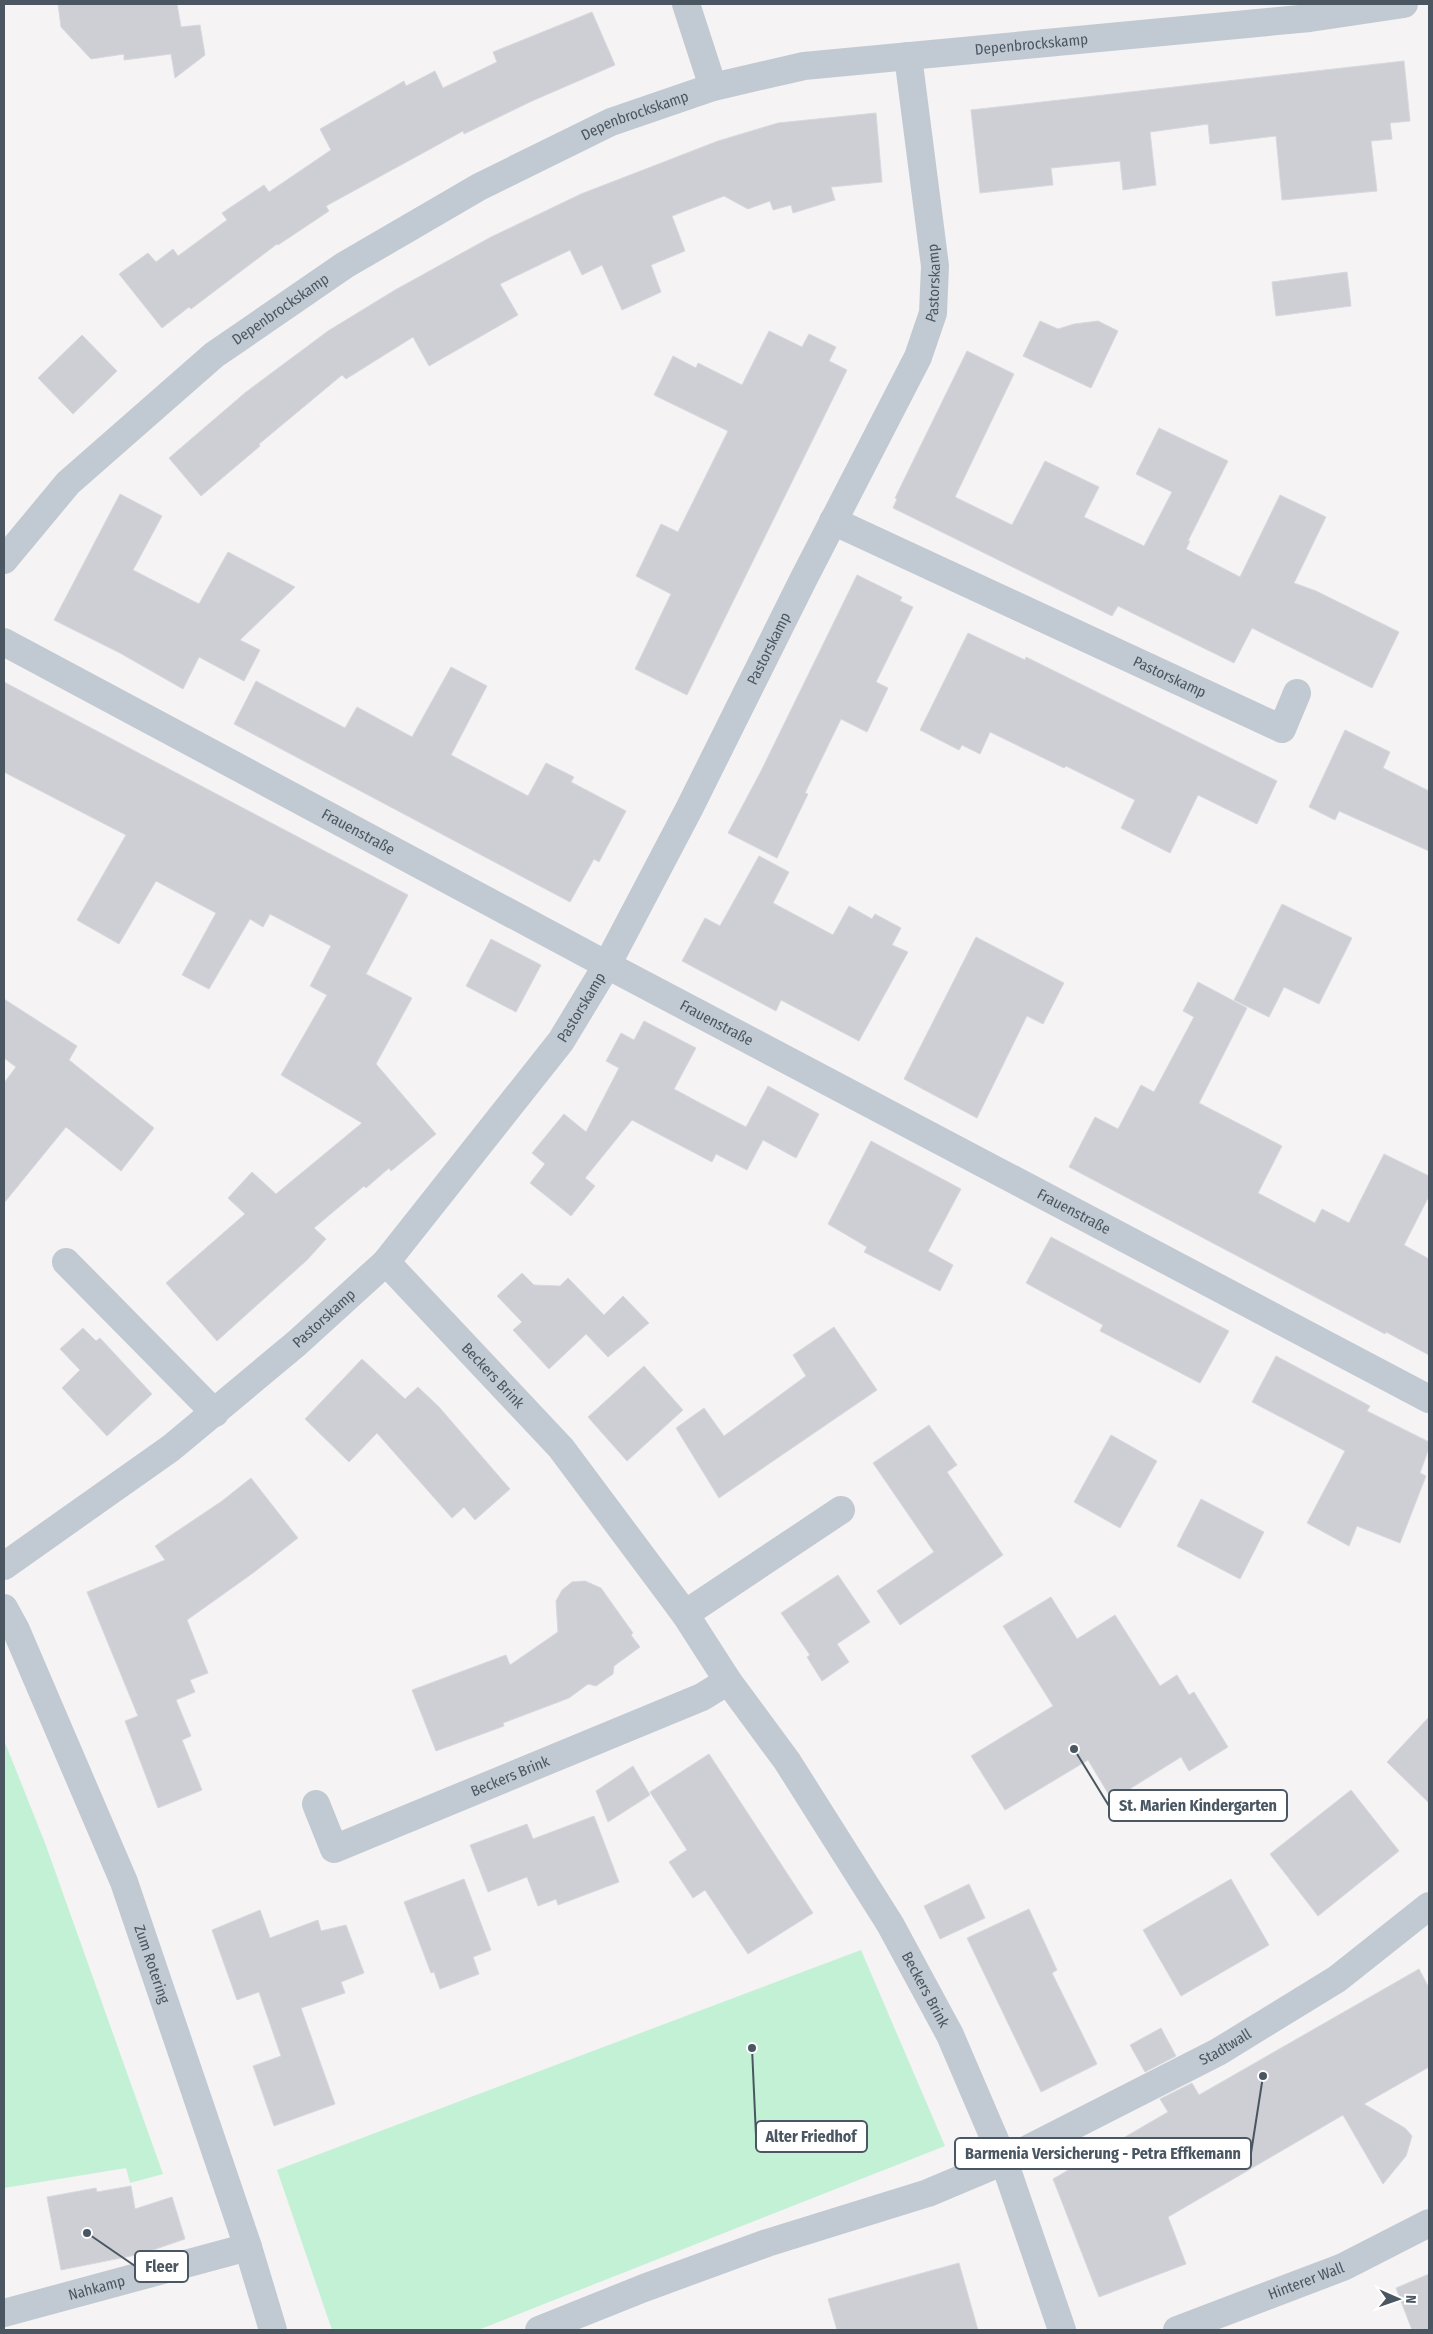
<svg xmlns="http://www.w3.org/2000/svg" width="1433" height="2334" font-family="'Fira Sans Condensed',sans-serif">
	<rect width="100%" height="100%" fill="#f5f3f3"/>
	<g fill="#c3f1d5">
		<path d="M4,1740l41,103 118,331 -33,9 -4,-15 -122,20z"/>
		<path d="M861,1950l84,196 -467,184h-146l-55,-160z"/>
	</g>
	<g fill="#cdcfd5" stroke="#d7d9de">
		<path d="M58,4h119l4,23 19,-2 5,30 -30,23 -4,-24 -47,6v-6l-33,5 -30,-32z"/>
		<path d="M592,12l23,53 -83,36 -68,33 -1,-3 -137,75 3,5 -51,34 -1,-1 -86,65 -2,-2 -27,21 -43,-54 29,-21 8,9 17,-13 5,7 49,-36 -5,-7 42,-28 5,7 62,-42 -11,-21 84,-48 2,5 29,-15 8,17 54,-26 -4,-10z"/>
		<path d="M1404,61l6,60 -20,2 2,16 -21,2 6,50 -95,9 -6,-64 -66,8 -2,-20 -58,8 6,53 -33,5 -3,-29 -69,7 2,17 -73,8 -9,-83z"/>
		<path d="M876,113l6,69 -51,5 4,13 -42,13 -2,-8 -18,5 -3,-9 -22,8 -24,-13 -52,20 13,35 -34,14 10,27 -39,18 -20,-45 -20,10 -12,-25 -70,34 18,31 -89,51 -16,-29 -67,42 -4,-4 -83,69 1,2 -59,50 -32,-38 77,-66 82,-61 67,-41 96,-53 90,-43 137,-53 60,-18z"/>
		<path d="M1347,272l4,34 -75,10 -4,-34z"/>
		<path d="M1040,321l18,8 16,-5 24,-3 20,10 -27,57 -68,-32z"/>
		<path d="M769,331l33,16 7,-13 27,13 -7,14 18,9 -160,325 -52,-26 36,-75 -35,-18 25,-52 17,8 50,-101 -74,-36 19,-39 23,12 2,-5 44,22z"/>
		<path d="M82,335l35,36 -44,43 -35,-36z"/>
		<path d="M967,351l47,23 -59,123 57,28 33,-64 54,26 -15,30 60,29 28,-54 -36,-18 23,-46 69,33 -40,80h2l-4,8 54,28 40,-82 46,22 -32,66 22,8 83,41 -27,56 -120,-60 -18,35 -116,-57 -6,10 -219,-108 4,-9 -2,-1z"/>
		<path d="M120,494l42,22 -29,54 66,34 29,-52 67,35 -55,53 20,10 -16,31 -45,-24 -16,32 -63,-36 -66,-33z"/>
		<path d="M857,575l45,22 -2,4 13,6 -37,75 12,6 -21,44 -26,-13 -36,74 3,1 -31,64 -49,-25 33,-62z"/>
		<path d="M968,633l57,27 1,-3 251,124 -20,43 -59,-29 -28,58 -49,-25 14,-28 -69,-34 -2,2 -74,-36 -10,22 -18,-9 -3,5 -39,-20z"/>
		<path d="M451,667l36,19 -36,69 77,41 18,-33 28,14 -3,5 55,29 -27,51 -5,-3 -24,43 -336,-178 22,-43 89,47 12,-21 55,30z"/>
		<path d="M4,682l404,213 -42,79 46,24 -36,66 60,70 -45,37 -2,-3 -23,20 -2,-2 -50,42 12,11 -19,21 -90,81 -51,-58 79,-69 -17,-16 24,-26 24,22 86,-71 -81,-48 46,-80 -17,-9 21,-40 -61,-32 -7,13 -13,-8 -41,70 -27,-14 34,-62 -60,-32 -37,63 -42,-24 49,-85 -122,-63z"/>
		<path d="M1345,730l45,22 -7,16 46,23v60l-90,-40 -4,9 -26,-13z"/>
		<path d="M759,856l30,16 -16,31 60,32 16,-29 23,13 3,-5 26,14 -9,17 16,7 -49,89 -78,-41 -5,11 -94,-50 23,-43 15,8z"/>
		<path d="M1282,904l70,34 -33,66 -35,-17 -15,30 -35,-17z"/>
		<path d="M976,937l88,46 -21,41 -16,-8 -50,102 -73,-39z"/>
		<path d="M491,939l50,26 -25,47 -50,-26z"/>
		<path d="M1198,982l49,26 -48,95 83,43 -24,47 57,30 7,-14 27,14 35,-69 45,22v20l-25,49 25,14v96l-43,-23 -1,2 -316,-167 26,-50 23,12 23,-44 13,7 40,-75 -11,-6z"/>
		<path d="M4,999l73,47 -8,14 85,68 -33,43 -55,-44 -62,76v-120l12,-16 -12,-9z"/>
		<path d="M644,1021l52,27 -22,41 26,14 46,24 22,-41 51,28 -23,44 -33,-18 -16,30 -31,-16 -4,8 -80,-42 -47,58 10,8 -24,30 -41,-33 15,-19 -13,-11 32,-39 22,18 33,-64 -13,-7 15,-28 13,7z"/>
		<path d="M871,1141l90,48 -33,62 25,14 -13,26 -76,-39 3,-5 -39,-23z"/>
		<path d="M1051,1237l178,94 -29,52 -100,-52 3,-6 -77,-42z"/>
		<path d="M522,1273l12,12 26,1 8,-8 36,37 19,-19 26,27 -41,34 -22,-23 -37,35 -36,-39 9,-8 -25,-26z"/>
		<path d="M834,1327l43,63 -158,108 -43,-70 28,-20 20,28 82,-60 -13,-21z"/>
		<path d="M83,1328l13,13 4,-3 52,56 -45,42 -45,-48 18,-18 -20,-21z"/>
		<path d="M1276,1356l94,50 -3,5 62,31v6l-9,25 6,3 -26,67 -43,-17 -8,20 -42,-23 38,-72 -93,-49z"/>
		<path d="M362,1359l43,40 13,-12 21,20 71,82 -35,31 -11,-13 -12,11 -75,-85 -28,29 -44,-43z"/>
		<path d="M644,1366l39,44 -56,51 -39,-44z"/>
		<path d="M929,1425l28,40 -10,7 56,83 -103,70 -23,-34 57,-39 -61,-89z"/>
		<path d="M1111,1435l46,26 -37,67 -46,-26z"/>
		<path d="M251,1478l47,60 -45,35 -66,47 21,53 -18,7 5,12 -19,8 15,36 -9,4 20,50 -44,18 -33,-87 13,-5 -51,-124 78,-32 -10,-14 67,-45z"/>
		<path d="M1201,1499l63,33 -24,47 -63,-33z"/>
		<path d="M838,1575l32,47 -33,22 12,18 -27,19 -15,-24 3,-2 -29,-42z"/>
		<path d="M585,1581l16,7 32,45 -2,2 9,12 -26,19 -1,8 -17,12 -8,-2 -19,14 -66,25 1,3 -68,25 -24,-61 94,-35 4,10 48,-33 -2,-31 6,-11 10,-8z"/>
		<path d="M1051,1597l26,42 38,-24 45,71 17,-11 12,20 5,-3 34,55 -39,24 -8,-14 -69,43 -24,-40 -83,50 -34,-54 82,-50 -50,-80z"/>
		<path d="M1429,1717v86l-42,-41z"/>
		<path d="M709,1754l104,159 -65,41 -43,-64 -12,8 -24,-36 18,-12 -37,-58z"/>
		<path d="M633,1766l17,29 -42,27 -12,-31z"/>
		<path d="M1351,1790l48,61 -81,65 -48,-62z"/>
		<path d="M594,1816l25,66 -61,23 -2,-6 -18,7 -11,-29 -39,15 -18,-47 57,-21 6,15z"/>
		<path d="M464,1879l27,71 -18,7 6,17 -39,15 -6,-17 -3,1 -27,-71z"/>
		<path d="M1231,1879l38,66 -88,51 -38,-66z"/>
		<path d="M969,1884l16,34 -45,21 -16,-33z"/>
		<path d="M1029,1909l28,61 -5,3 45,91 -56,28 -74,-154z"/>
		<path d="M260,1910l10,28 48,-18 3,11 25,-6 18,48 -23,9 4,11 -44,15 34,96 -61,22 -21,-60 28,-10 -22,-64 -22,8 -25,-70z"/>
		<path d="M1419,1969l10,19v79l-65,37 41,24 7,8 -6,20 -23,28 -40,-69 -175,102 18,47 -87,33 -46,-118 115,-67 -8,-13 32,-16 7,12z"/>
		<path d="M1161,2028l15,28 -31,16 -15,-27z"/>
		<path d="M131,2186l4,23 37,-12 13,42 -44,15 -80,16 -14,-73 49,-9 1,4z"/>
		<path d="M959,2263l19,67h-141l-9,-31z"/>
		<path d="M1429,2274v56h-17l-16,-42z"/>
	</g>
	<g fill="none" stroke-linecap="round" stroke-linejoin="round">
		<g stroke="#c1cad2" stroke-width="28">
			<path d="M686,4l27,83"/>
			<path id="s1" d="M833,521l449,208 15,-36"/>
			<path id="s2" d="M4,560l64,-77 146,-128 131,-90 134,-78 132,-65 102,-35 91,-21 506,-48 94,-14"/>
			<path id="s3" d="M4,642l603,323 822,434"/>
			<path d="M66,1262l149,151"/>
			<path id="s4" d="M386,1262l175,186 124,166 43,67 59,80 103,163 60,111 54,126 58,169"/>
			<path id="s5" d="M4,1566l167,-118 126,-105 89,-81 175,-221 46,-76 82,-156 114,-229 115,-223 15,-44 2,-47 -27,-210"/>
			<path d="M685,1614l156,-104"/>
			<path id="s6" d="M316,1804l18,45 368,-152 26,-16"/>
			<path id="s7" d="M4,2313l244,-66"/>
			<path id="s8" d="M539,2330l105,-42 123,-45 161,-50 76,-32 214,-109 119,-73 92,-73"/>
			<path id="s9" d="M1177,2330l166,-63 86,-44"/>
		</g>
		<path stroke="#c1cad2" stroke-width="28" id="s10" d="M4,1608l12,22 108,252 124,365 25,83"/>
	</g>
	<g text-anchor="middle" stroke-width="4" stroke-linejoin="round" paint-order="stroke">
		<g font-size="15" fill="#4a5661" stroke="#fff">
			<text dy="5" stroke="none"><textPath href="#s2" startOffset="1185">Depenbrockskamp</textPath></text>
			<text dy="5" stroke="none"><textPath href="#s2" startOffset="780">Depenbrockskamp</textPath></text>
			<text dy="5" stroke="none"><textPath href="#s5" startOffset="1619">Pastorskamp</textPath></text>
			<text dy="5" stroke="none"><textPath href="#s2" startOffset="375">Depenbrockskamp</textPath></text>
			<text dy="5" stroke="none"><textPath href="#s5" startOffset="1215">Pastorskamp</textPath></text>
			<text dy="5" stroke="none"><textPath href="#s1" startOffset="371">Pastorskamp</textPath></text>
			<text dy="5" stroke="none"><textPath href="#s3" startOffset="402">Frauenstraße</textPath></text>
			<text dy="5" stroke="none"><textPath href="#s5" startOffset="810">Pastorskamp</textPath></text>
			<text dy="5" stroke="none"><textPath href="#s3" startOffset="808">Frauenstraße</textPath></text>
			<text dy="5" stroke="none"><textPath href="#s3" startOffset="1212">Frauenstraße</textPath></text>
			<text dy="5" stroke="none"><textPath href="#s5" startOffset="405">Pastorskamp</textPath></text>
			<text dy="5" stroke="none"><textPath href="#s4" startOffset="156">Beckers Brink</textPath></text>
			<text dy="5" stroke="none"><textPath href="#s6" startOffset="239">Beckers Brink</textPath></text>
			<text dy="5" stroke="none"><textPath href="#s10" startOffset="386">Zum Rotering</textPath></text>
			<text dy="5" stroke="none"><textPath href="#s4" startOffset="909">Beckers Brink</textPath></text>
			<text dy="5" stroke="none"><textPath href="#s8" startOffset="744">Stadtwall</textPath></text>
			<text dy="5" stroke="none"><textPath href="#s9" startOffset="138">Hinterer Wall</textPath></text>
			<text dy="5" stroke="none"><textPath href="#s7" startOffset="96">Nahkamp</textPath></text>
		</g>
	</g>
	<path fill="none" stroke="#4a5661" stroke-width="2" d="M1074 1749L1109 1806M752 2048L756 2136M1263 2076L1251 2153M87 2233L135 2266"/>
	<g fill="#4a5661" stroke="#fff" stroke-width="2">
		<circle cx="1074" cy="1749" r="5"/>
		<circle cx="752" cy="2048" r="5"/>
		<circle cx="1263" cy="2076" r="5"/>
		<circle cx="87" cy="2233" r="5"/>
	</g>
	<g fill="#fff" stroke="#4a5661" stroke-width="2">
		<rect x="1109" y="1790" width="178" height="31" rx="5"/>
		<rect x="756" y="2121" width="111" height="31" rx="5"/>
		<rect x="955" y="2138" width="296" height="31" rx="5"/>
		<rect x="135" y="2251" width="53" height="31" rx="5"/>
	</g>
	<g font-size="16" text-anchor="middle" font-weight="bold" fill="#4a5661">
		<text x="1198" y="1811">St. Marien Kindergarten</text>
		<text x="811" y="2142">Alter Friedhof</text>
		<text x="1103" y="2159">Barmenia Versicherung - Petra Effkemann</text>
		<text x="162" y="2272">Fleer</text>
	</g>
	<rect width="1433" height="2334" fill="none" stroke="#4a5661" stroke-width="10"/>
	<g transform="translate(1398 2299) rotate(92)" stroke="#ffffff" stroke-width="4" paint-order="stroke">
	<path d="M0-4L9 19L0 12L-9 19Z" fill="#4a5661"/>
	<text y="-8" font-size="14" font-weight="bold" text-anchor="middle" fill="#4a5661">N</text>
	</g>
</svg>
